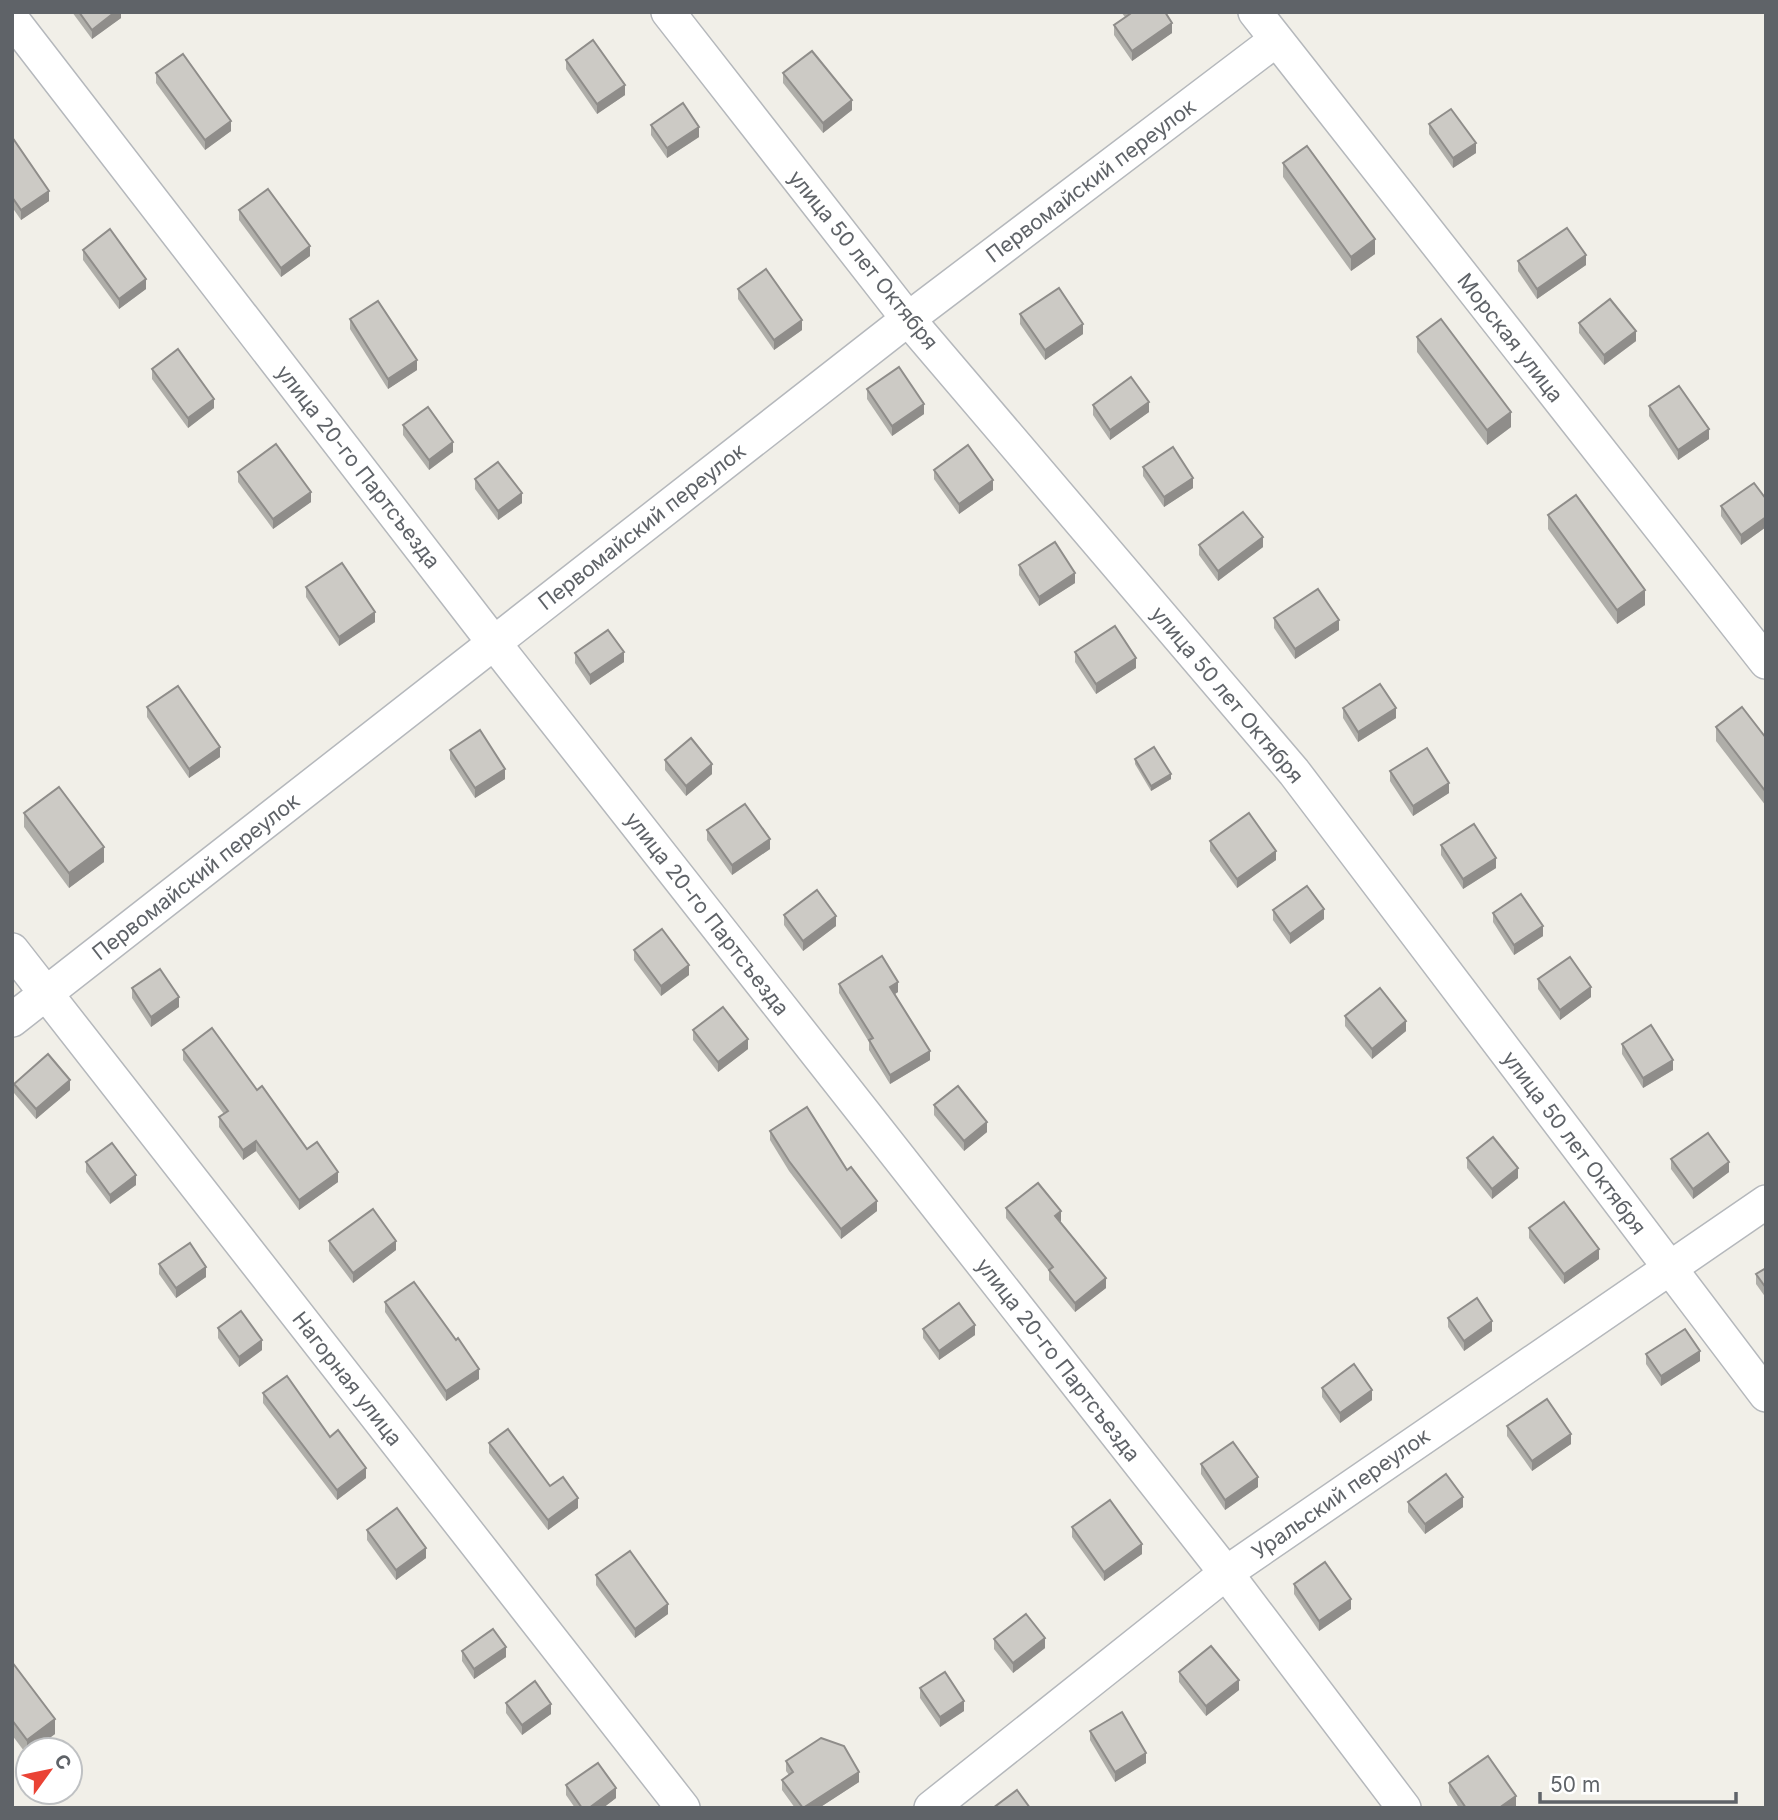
<svg xmlns="http://www.w3.org/2000/svg" width="1778" height="1820" font-family="Inter,sans-serif">
	<rect width="100%" height="100%" fill="#f1efe8"/>
	<g fill="none" stroke-linecap="round" stroke-linejoin="round">
		<g stroke="#b5b8bc" stroke-width="36">
			<g id="minor">
				<path d="M668,12l240,307 386,453 472,623"/>
				<path d="M1255,12l511,650"/>
				<path d="M12,19l482,624 732,930 178,235"/>
				<path d="M12,950l671,858"/>
				<path d="M12,1020l896,-701 368,-279"/>
				<path d="M931,1808l295,-235 540,-371"/>
			</g>
		</g>
		<use href="#minor" stroke="#fff" stroke-width="33"/>
	</g>
	<g fill="#afaea9">
		<path d="M72,12h49v6l-29,21z"/>
		<path d="M1121,12h44l7,21 -40,28 -18,-26v-10l11,-8z"/>
		<path d="M566,60l59,35 -28,19 -31,-45z"/>
		<path d="M156,73l75,58 -26,19 -49,-67z"/>
		<path d="M783,73l69,37 -29,23 -40,-50z"/>
		<path d="M1429,124l47,29 -23,15 -24,-34z"/>
		<path d="M651,125l48,12 -32,21 -16,-23z"/>
		<path d="M12,137l37,64 -28,19 -9,-13z"/>
		<path d="M1283,163l92,91 -24,17 -68,-94z"/>
		<path d="M239,210l71,46 -29,21 -42,-57z"/>
		<path d="M83,250l63,39 -27,20 -36,-49z"/>
		<path d="M1518,261l68,4 -49,34 -19,-28z"/>
		<path d="M738,289l64,41 -28,20 -36,-51z"/>
		<path d="M1020,314l63,20 -38,26 -25,-36z"/>
		<path d="M350,319l67,51 -29,19 -38,-60z"/>
		<path d="M1579,323l57,18 -32,24 -25,-32z"/>
		<path d="M1417,337l94,90 -24,18 -70,-93z"/>
		<path d="M152,369l62,39 -26,20 -36,-49z"/>
		<path d="M867,389l57,25 -32,22 -25,-37z"/>
		<path d="M1093,405l56,7 -39,28 -17,-25z"/>
		<path d="M1649,406l60,33 -31,21 -29,-44z"/>
		<path d="M403,425l50,27 -24,18 -26,-35z"/>
		<path d="M1143,467l50,21 -29,19 -21,-31z"/>
		<path d="M934,470l59,20 -34,24 -25,-35z"/>
		<path d="M238,472l73,30 -38,27 -35,-47z"/>
		<path d="M475,479l47,24 -24,17 -23,-31z"/>
		<path d="M1766,499v28l-25,18 -20,-29v-10z"/>
		<path d="M1548,515l97,90 -28,19 -69,-95z"/>
		<path d="M1199,545l64,2 -45,34 -19,-26z"/>
		<path d="M1019,565l56,18 -36,23 -20,-31z"/>
		<path d="M306,587l69,35 -36,24 -33,-49z"/>
		<path d="M1274,618l65,12 -44,29 -21,-31z"/>
		<path d="M1075,652l61,16 -40,26 -21,-32z"/>
		<path d="M575,653l49,9 -34,23 -15,-22z"/>
		<path d="M147,707l73,50 -31,21 -42,-61z"/>
		<path d="M1343,708l53,10 -38,24 -15,-24z"/>
		<path d="M1716,727l50,11v68l-50,-65z"/>
		<path d="M450,750l55,29 -30,19 -25,-39z"/>
		<path d="M1135,759l36,20 -20,12 -16,-27z"/>
		<path d="M665,760l47,14 -26,22 -21,-26z"/>
		<path d="M1390,771l59,22 -36,23 -23,-35z"/>
		<path d="M24,813l80,49 -35,26 -45,-61z"/>
		<path d="M707,830l63,19 -38,26 -25,-35z"/>
		<path d="M1210,841l66,19 -39,28 -27,-37z"/>
		<path d="M1441,845l55,23 -33,21 -22,-34z"/>
		<path d="M1273,910l51,9 -34,25 -17,-24z"/>
		<path d="M1493,913l50,23 -29,19 -21,-33z"/>
		<path d="M784,915l52,11 -33,25 -19,-26z"/>
		<path d="M634,950l55,25 -28,21 -27,-36z"/>
		<path d="M1538,979l53,18 -31,23 -22,-31z"/>
		<path d="M839,984l59,8 -3,2 35,66 -40,24 -21,-34v-8l-30,-49z"/>
		<path d="M132,988l47,19 -28,20 -19,-29z"/>
		<path d="M1345,1016l61,15 -34,28 -27,-33z"/>
		<path d="M693,1030l55,19 -30,23 -25,-32z"/>
		<path d="M1622,1044l51,26 -30,18 -21,-34z"/>
		<path d="M183,1050l74,40 50,59 31,33 -39,28 -43,-59 -13,9 -24,-33v-10l5,-3 -41,-54z"/>
		<path d="M14,1084l56,6 -34,29 -22,-26z"/>
		<path d="M934,1105l53,27 -23,19 -30,-36z"/>
		<path d="M770,1131l77,39 30,41 -36,28 -52,-68 -19,-31z"/>
		<path d="M1467,1158l51,20 -26,21 -25,-31z"/>
		<path d="M1671,1159l58,13 -36,27 -22,-30z"/>
		<path d="M86,1162l50,23 -26,19 -24,-32z"/>
		<path d="M1006,1208l55,13 -1,1 46,66 -31,24 -26,-32v-9l-43,-53z"/>
		<path d="M1529,1228l70,31 -35,25 -35,-46z"/>
		<path d="M329,1241l67,9 -43,33 -24,-32z"/>
		<path d="M159,1264l47,13 -30,21 -17,-24z"/>
		<path d="M1766,1268v30l-10,-14v-10z"/>
		<path d="M385,1302l94,77 -33,22 -61,-89z"/>
		<path d="M1448,1318l44,13 -28,20 -16,-24z"/>
		<path d="M218,1328l44,22 -23,17 -21,-29z"/>
		<path d="M923,1329l52,6 -36,25 -16,-22z"/>
		<path d="M1646,1354l54,7 -39,25 -15,-22z"/>
		<path d="M1322,1388l50,12 -32,23 -18,-26z"/>
		<path d="M263,1393l67,44 36,41 -29,22 -74,-97z"/>
		<path d="M1507,1426l64,18 -39,27 -25,-35z"/>
		<path d="M489,1443l89,65 -30,22 -59,-77z"/>
		<path d="M1201,1464l57,23 -33,23 -24,-36z"/>
		<path d="M1408,1502l55,5 -38,27 -17,-22z"/>
		<path d="M1072,1527l70,27 -38,27 -32,-44z"/>
		<path d="M367,1530l59,28 -30,22 -29,-40z"/>
		<path d="M596,1575l72,39 -33,24 -39,-53z"/>
		<path d="M1294,1584l57,25 -32,22 -25,-37z"/>
		<path d="M994,1639l51,9 -32,25 -19,-24z"/>
		<path d="M462,1651l44,6 -32,22 -12,-18z"/>
		<path d="M12,1662l43,72 -27,16 -1,5 -15,-20z"/>
		<path d="M1179,1672l60,18 -33,26 -27,-34z"/>
		<path d="M920,1688l44,23 -24,16 -20,-29z"/>
		<path d="M506,1703l45,11 -29,21 -16,-22z"/>
		<path d="M1090,1731l56,32 -31,19 -25,-42z"/>
		<path d="M786,1761l73,21 -40,26h-24l-13,-18v-10l7,-5 -3,-4z"/>
		<path d="M1449,1783l67,23 -3,2h-54l-10,-16z"/>
		<path d="M566,1785l50,13 -13,10h-28l-9,-13z"/>
	</g>
	<g fill="#8f8d8a">
		<path d="M115,12h6v6l-29,21v-9z"/>
		<path d="M1172,23v10l-40,28v-10z"/>
		<path d="M625,85v10l-28,19v-10z"/>
		<path d="M852,100v10l-29,23v-10z"/>
		<path d="M231,121v10l-26,19v-10z"/>
		<path d="M699,127v10l-32,21v-10z"/>
		<path d="M1476,143v10l-23,15v-10z"/>
		<path d="M49,191v10l-28,19v-10z"/>
		<path d="M1375,239v15l-24,17v-14z"/>
		<path d="M310,246v10l-29,21v-9z"/>
		<path d="M1586,255v10l-49,34v-10z"/>
		<path d="M146,279v10l-27,20v-10z"/>
		<path d="M802,320v10l-28,20v-10z"/>
		<path d="M1083,324v10l-38,26v-10z"/>
		<path d="M1636,331v10l-32,24v-10z"/>
		<path d="M417,360v10l-29,19v-10z"/>
		<path d="M214,399v9l-26,20v-10z"/>
		<path d="M1149,402v10l-39,28v-10z"/>
		<path d="M924,404v10l-32,22v-10z"/>
		<path d="M1511,412v15l-24,18v-15z"/>
		<path d="M1709,429v10l-31,21v-10z"/>
		<path d="M453,442v10l-24,18v-10z"/>
		<path d="M1193,478v10l-29,19v-10z"/>
		<path d="M993,480v10l-34,24v-10z"/>
		<path d="M311,492v10l-38,27v-10z"/>
		<path d="M522,493v10l-24,17v-9z"/>
		<path d="M1766,517v10l-25,18v-10z"/>
		<path d="M1263,537v10l-45,34v-10z"/>
		<path d="M1075,573v10l-36,23v-9z"/>
		<path d="M1645,590v15l-28,19v-14z"/>
		<path d="M375,612v10l-36,24v-9z"/>
		<path d="M1339,620v10l-44,29v-10z"/>
		<path d="M624,652v10l-34,23v-10z"/>
		<path d="M1136,658v10l-40,26v-10z"/>
		<path d="M1396,708v10l-38,24v-10z"/>
		<path d="M220,747v10l-31,21v-9z"/>
		<path d="M712,764v10l-26,22v-10z"/>
		<path d="M505,769v10l-30,19v-10z"/>
		<path d="M1171,774v5l-20,12v-5z"/>
		<path d="M1449,783v10l-36,23v-10z"/>
		<path d="M770,839v10l-38,26v-10z"/>
		<path d="M104,847v15l-35,26v-15z"/>
		<path d="M1276,851v9l-39,28v-9z"/>
		<path d="M1496,858v10l-33,21v-10z"/>
		<path d="M1324,909v10l-34,25v-10z"/>
		<path d="M836,916v10l-33,25v-10z"/>
		<path d="M1543,926v10l-29,19v-10z"/>
		<path d="M689,965v10l-28,21v-10z"/>
		<path d="M898,982v10l-8,5v-10z"/>
		<path d="M1591,987v10l-31,23v-10z"/>
		<path d="M179,997v10l-28,20v-10z"/>
		<path d="M1406,1021v10l-34,28v-10z"/>
		<path d="M748,1039v10l-30,23v-10z"/>
		<path d="M930,1051v9l-40,24v-9z"/>
		<path d="M1673,1060v10l-30,18v-10z"/>
		<path d="M70,1080v10l-34,29v-10z"/>
		<path d="M987,1122v10l-23,19v-10z"/>
		<path d="M256,1141v10l-13,9v-10z"/>
		<path d="M1729,1162v10l-36,27v-10z"/>
		<path d="M1518,1168v10l-26,21v-10z"/>
		<path d="M338,1172v10l-39,28v-10z"/>
		<path d="M136,1175v10l-26,19v-9z"/>
		<path d="M877,1201v10l-36,28v-10z"/>
		<path d="M1061,1211v10l-6,5v-10z"/>
		<path d="M396,1241v9l-43,33v-10z"/>
		<path d="M1599,1249v10l-35,25v-10z"/>
		<path d="M206,1267v10l-30,21v-10z"/>
		<path d="M1106,1278v10l-31,24v-9z"/>
		<path d="M1492,1321v10l-28,20v-10z"/>
		<path d="M975,1325v10l-36,25v-9z"/>
		<path d="M262,1340v10l-23,17v-10z"/>
		<path d="M1700,1351v10l-39,25v-10z"/>
		<path d="M479,1369v10l-33,22v-10z"/>
		<path d="M1372,1390v10l-32,23v-10z"/>
		<path d="M1571,1434v10l-39,27v-10z"/>
		<path d="M366,1468v10l-29,22v-10z"/>
		<path d="M1258,1477v10l-33,23v-10z"/>
		<path d="M1463,1497v10l-38,27v-10z"/>
		<path d="M578,1498v10l-30,22v-10z"/>
		<path d="M1142,1544v10l-38,27v-9z"/>
		<path d="M426,1548v10l-30,22v-10z"/>
		<path d="M1351,1599v10l-32,22v-10z"/>
		<path d="M668,1604v10l-33,24v-9z"/>
		<path d="M1045,1638v10l-32,25v-10z"/>
		<path d="M506,1647v10l-32,22v-10z"/>
		<path d="M1239,1680v10l-33,26v-10z"/>
		<path d="M964,1701v10l-24,16v-10z"/>
		<path d="M551,1704v10l-29,21v-10z"/>
		<path d="M55,1719v15l-21,16h-6l-1,5v-15z"/>
		<path d="M1146,1753v10l-31,19v-10z"/>
		<path d="M859,1772v10l-40,26h-16z"/>
		<path d="M616,1788v10l-13,10h-14z"/>
		<path d="M1516,1796v10l-3,2h-14z"/>
	</g>
	<g fill="#cccac5" stroke="#8f8d8a" stroke-width="2">
		<path d="M79,12h36l-23,18z"/>
		<path d="M1129,12h36l7,11 -40,28 -18,-26 16,-11z"/>
		<path d="M593,40l32,45 -28,19 -31,-44z"/>
		<path d="M812,51l40,49 -29,23 -40,-50z"/>
		<path d="M183,54l48,67 -26,19 -49,-67z"/>
		<path d="M683,103l16,24 -32,21 -16,-23z"/>
		<path d="M1451,109l25,34 -23,15 -24,-34z"/>
		<path d="M12,137l37,54 -28,19 -9,-13z"/>
		<path d="M1307,146l68,93 -24,18 -68,-94z"/>
		<path d="M268,189l42,57 -29,22 -42,-58z"/>
		<path d="M1567,228l19,27 -49,34 -19,-28z"/>
		<path d="M110,229l36,50 -27,20 -36,-49z"/>
		<path d="M766,269l36,51 -28,20 -36,-51z"/>
		<path d="M1059,288l24,36 -38,26 -25,-36z"/>
		<path d="M1610,299l26,32 -32,24 -25,-32z"/>
		<path d="M378,301l39,59 -29,19 -38,-60z"/>
		<path d="M1441,319l70,93 -24,18 -70,-93z"/>
		<path d="M178,349l36,50 -26,19 -36,-49z"/>
		<path d="M899,367l25,37 -32,22 -25,-37z"/>
		<path d="M1131,377l18,25 -39,28 -17,-25z"/>
		<path d="M1679,386l30,43 -31,21 -29,-44z"/>
		<path d="M428,407l25,35 -24,18 -26,-35z"/>
		<path d="M276,444l35,48 -38,27 -35,-47z"/>
		<path d="M968,445l25,35 -34,24 -25,-34z"/>
		<path d="M1173,447l20,31 -29,19 -21,-30z"/>
		<path d="M498,462l24,31 -24,18 -23,-32z"/>
		<path d="M1754,483l12,16v18l-25,18 -20,-29z"/>
		<path d="M1576,495l69,95 -28,20 -69,-95z"/>
		<path d="M1243,512l20,25 -45,34 -19,-26z"/>
		<path d="M1055,542l20,31 -36,24 -20,-32z"/>
		<path d="M342,563l33,49 -36,25 -33,-50z"/>
		<path d="M1318,589l21,31 -44,29 -21,-31z"/>
		<path d="M1115,626l21,32 -40,26 -21,-32z"/>
		<path d="M608,630l16,22 -34,23 -15,-22z"/>
		<path d="M1380,684l16,24 -38,24 -15,-24z"/>
		<path d="M178,686l42,61 -31,22 -42,-62z"/>
		<path d="M1742,707l24,31v54l-50,-65z"/>
		<path d="M480,730l25,39 -30,19 -25,-38z"/>
		<path d="M691,738l21,26 -26,22 -21,-26z"/>
		<path d="M1154,747l17,27 -20,12 -16,-27z"/>
		<path d="M1427,748l22,35 -36,23 -23,-35z"/>
		<path d="M59,787l45,60 -35,26 -45,-60z"/>
		<path d="M745,804l25,35 -38,26 -25,-35z"/>
		<path d="M1249,813l27,38 -39,28 -27,-38z"/>
		<path d="M1474,824l22,34 -33,21 -22,-34z"/>
		<path d="M1307,886l17,23 -34,25 -17,-24z"/>
		<path d="M817,890l19,26 -33,25 -19,-26z"/>
		<path d="M1521,894l22,32 -29,19 -21,-32z"/>
		<path d="M662,929l27,36 -28,21 -27,-36z"/>
		<path d="M882,956l16,26 -8,5 40,64 -40,24 -21,-35 4,-2 -34,-54z"/>
		<path d="M1570,957l21,30 -31,23 -22,-31z"/>
		<path d="M160,969l19,28 -28,20 -19,-29z"/>
		<path d="M1380,988l26,33 -34,28 -27,-33z"/>
		<path d="M723,1007l25,32 -30,23 -25,-32z"/>
		<path d="M1651,1025l22,35 -30,18 -21,-34z"/>
		<path d="M212,1028l45,62 5,-4 45,63 10,-7 21,30 -39,28 -43,-59 -13,9 -24,-33 9,-6 -45,-61z"/>
		<path d="M48,1054l22,26 -34,29 -22,-25z"/>
		<path d="M958,1086l29,36 -23,19 -30,-36z"/>
		<path d="M807,1107l40,63 4,-3 26,34 -36,28 -52,-68 -19,-30z"/>
		<path d="M1708,1133l21,29 -36,27 -22,-30z"/>
		<path d="M1493,1137l25,31 -26,21 -25,-31z"/>
		<path d="M112,1143l24,32 -26,20 -24,-33z"/>
		<path d="M1038,1183l23,28 -6,5 51,62 -31,25 -26,-33 4,-3 -47,-59z"/>
		<path d="M1564,1202l35,47 -35,25 -35,-46z"/>
		<path d="M373,1209l23,32 -43,32 -24,-32z"/>
		<path d="M190,1243l16,24 -30,21 -17,-24z"/>
		<path d="M1766,1268v20l-10,-14z"/>
		<path d="M414,1282l42,58 2,-2 21,31 -33,22 -61,-89z"/>
		<path d="M1477,1298l15,23 -28,20 -16,-23z"/>
		<path d="M959,1303l16,22 -36,26 -16,-22z"/>
		<path d="M241,1311l21,29 -23,17 -21,-29z"/>
		<path d="M1685,1329l15,22 -39,25 -15,-22z"/>
		<path d="M1354,1364l18,26 -32,23 -18,-25z"/>
		<path d="M287,1376l43,61 8,-7 28,38 -29,22 -74,-97z"/>
		<path d="M1547,1399l24,35 -39,27 -25,-35z"/>
		<path d="M508,1429l42,57 13,-9 15,21 -30,22 -59,-77z"/>
		<path d="M1233,1442l25,35 -33,23 -24,-36z"/>
		<path d="M1446,1474l17,23 -38,27 -17,-22z"/>
		<path d="M1110,1500l32,44 -38,28 -32,-45z"/>
		<path d="M397,1508l29,40 -30,22 -29,-40z"/>
		<path d="M630,1551l38,53 -33,25 -39,-54z"/>
		<path d="M1325,1562l26,37 -32,22 -25,-37z"/>
		<path d="M1026,1614l19,24 -32,25 -19,-24z"/>
		<path d="M493,1629l13,18 -32,22 -12,-18z"/>
		<path d="M1211,1646l28,34 -33,26 -27,-34z"/>
		<path d="M12,1662l43,57 -28,21 -15,-20z"/>
		<path d="M945,1672l19,29 -24,16 -20,-29z"/>
		<path d="M535,1681l16,23 -29,21 -16,-22z"/>
		<path d="M1122,1712l24,41 -31,19 -25,-41z"/>
		<path d="M821,1738l23,8 15,26 -56,36 -21,-28 11,-8 -7,-11z"/>
		<path d="M1488,1756l28,40 -17,12h-33l-17,-25z"/>
		<path d="M598,1763l18,25 -27,20h-7l-16,-23z"/>
		<path d="M1017,1790l13,18h-37z"/>
	</g>
	<g text-anchor="middle" stroke-width="5" stroke-linejoin="round" paint-order="stroke">
		<g font-size="21" fill="#5f6368" stroke="#fff">
			<text transform="translate(1091 181) rotate(-37)" y="7">Первомайский переулок</text>
			<text transform="translate(863 260) rotate(51)" y="7">улица 50 лет Октября</text>
			<text transform="translate(1510 338) rotate(52)" y="7">Морская улица</text>
			<text transform="translate(358 467) rotate(52)" y="7">улица 20-го Партсъезда</text>
			<text transform="translate(642 527) rotate(-38)" y="7">Первомайский переулок</text>
			<text transform="translate(1227 695) rotate(50)" y="7">улица 50 лет Октября</text>
			<text transform="translate(196 877) rotate(-38)" y="7">Первомайский переулок</text>
			<text transform="translate(707 914) rotate(52)" y="7">улица 20-го Партсъезда</text>
			<text transform="translate(1574 1143) rotate(53)" y="7">улица 50 лет Октября</text>
			<text transform="translate(1058 1360) rotate(52)" y="7">улица 20-го Партсъезда</text>
			<text transform="translate(347 1379) rotate(52)" y="7">Нагорная улица</text>
			<text transform="translate(1341 1494) rotate(-35)" y="7">Уральский переулок</text>
		</g>
	</g>
	<rect width="1778" height="1820" fill="none" stroke="#5f6368" stroke-width="28"/>
	<g transform="translate(49 1771) rotate(57)"><circle r="33" fill="#ffffff" stroke="#bfc1c3" stroke-width="2"/>
	<path d="M0-5L12 26L0 18L-12 26Z" fill="#ea4335"/>
	<text y="-10" font-size="19" font-weight="bold" text-anchor="middle" fill="#5f6368">С</text>
	</g>
	<path d="M1540 1792v10h196v-10" fill="none" stroke="#5f6368" stroke-width="3.5"/>
	<text x="1550" y="1792" font-size="21" fill="#5f6368" stroke="#ffffff" stroke-width="5" paint-order="stroke">50 m</text>
</svg>
